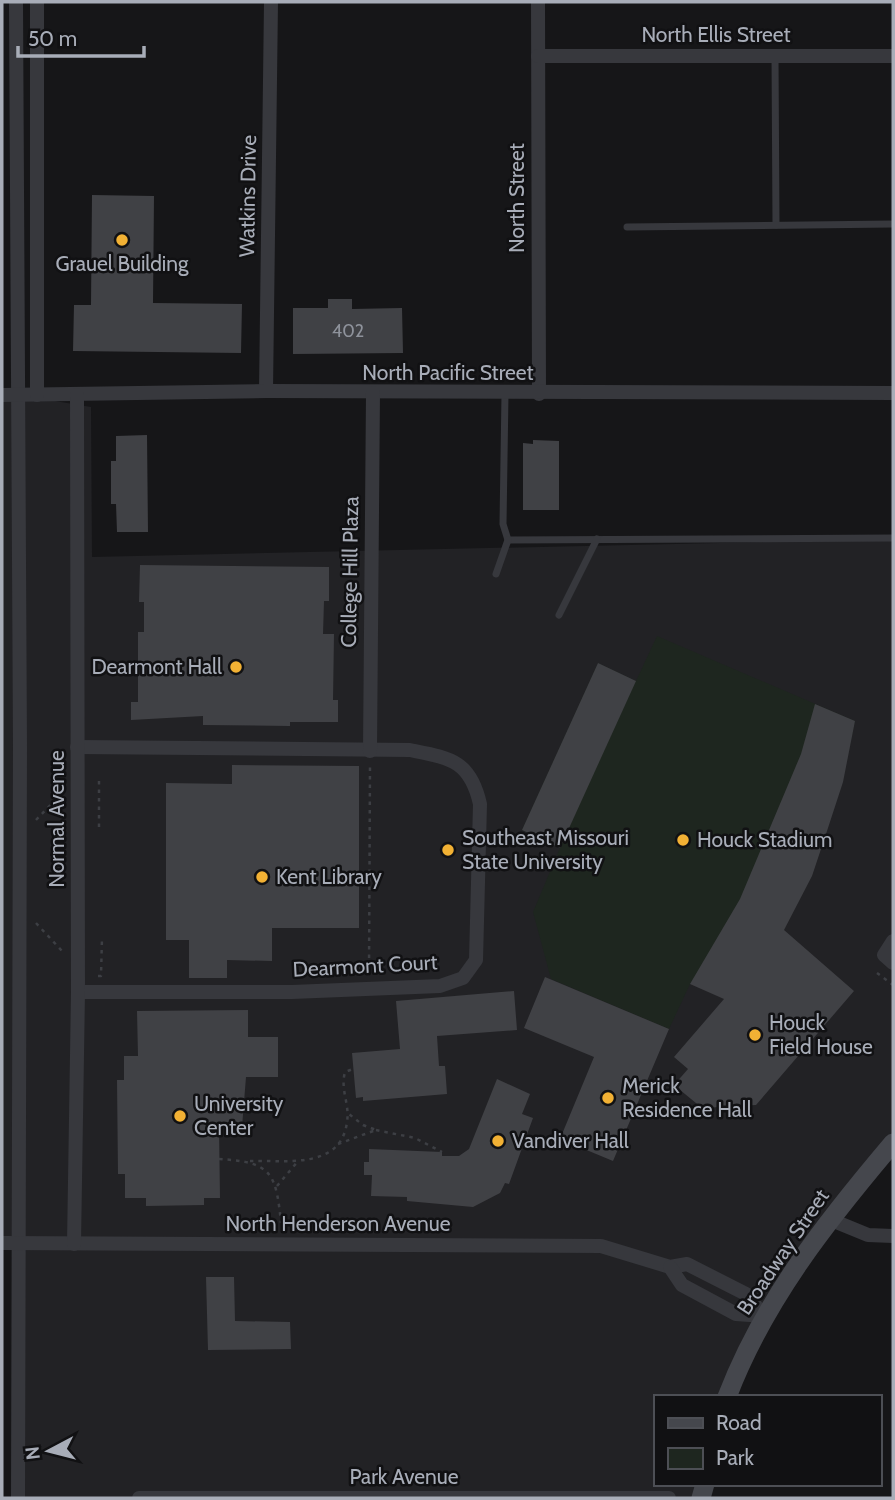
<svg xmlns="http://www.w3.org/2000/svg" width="895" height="1500" font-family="Cabin,sans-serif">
	<rect width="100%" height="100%" fill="#161618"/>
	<path fill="#222225" d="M19,395l72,12 1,150 801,-18v604l-64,76 -102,178h-72v87h50l-4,14h-683l1,-255h-17v-847z"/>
	<path fill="#1e261f" d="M657,636l198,85c-19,93 -41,158 -89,240l-76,23 -21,45 -118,-50 -18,-67 27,-64 -38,-18 76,-167 38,18z"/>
	<g fill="#404145">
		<path d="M92,195l62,1 -1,107 89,1 -1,49 -168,-2 1,-46h17z"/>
		<path d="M328,299h24v10l50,-1 1,45 -110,1v-46h35z"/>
		<path d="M147,435l1,97h-31l-1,-28h-5v-43h5v-25z"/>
		<path d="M533,440l26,1v69h-36v-67l10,1z"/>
		<path d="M140,565l189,2v34h-5l-1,33h11l-1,66h5v22h-48v4l-87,-1v-9l-72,4v-18h7v-70h6v-30h-5z"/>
		<path d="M598,663l38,18 -76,167 -38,-18z"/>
		<path d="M815,704l40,17 -12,61 -16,49 -15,45 -28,54 70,61 -98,114 -54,3 -28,-23 14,-16 -14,-12 50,-58 -34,-15 50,-85 61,-145z"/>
		<path d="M232,765l127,1v162h-87v33l-45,-1v18h-38v-38h-23v-157l66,1z"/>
		<path d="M545,977l124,52 -56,132 -53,-22 34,-82 -70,-29z"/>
		<path d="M514,991l3,39 -80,6 2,30h6l2,28 -84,7v-4l-7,1 -4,-45 48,-4 -4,-48z"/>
		<path d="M248,1010v27h30v40h-32l-4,50 -23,1 1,70h-16v7l-58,1v-8h-21v-24h-7l-1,-94h7v-24h14l-1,-45z"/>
		<path d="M497,1079l33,15 -8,20 11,4 -24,66 -4,-1 -5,10 -27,14 -66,-6v-4l-36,-1 1,-21h-8v-13h5v-13l73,3v4h17l10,-7z"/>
		<path d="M206,1277h28l1,44 55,1 1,27 -83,1z"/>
	</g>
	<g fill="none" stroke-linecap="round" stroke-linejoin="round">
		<g stroke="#3d3f44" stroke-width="2.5" stroke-dasharray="3.5 5" stroke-linecap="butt">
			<path d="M99,781v47"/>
			<path d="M36,820l26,-27"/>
			<path d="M36,923l26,28"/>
			<path d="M877,973l16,12"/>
			<path d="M369,975l1,-211"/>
			<path d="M98,976h3l1,-39"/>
			<path d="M376,1130l39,8 27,14"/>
			<path d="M338,1144l38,-14 -13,-5 -14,-11"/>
			<path d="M219,1159c53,3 57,14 62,64"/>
			<path d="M250,1161c35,-1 91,9 97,-39 3,-18 -7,-32 -2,-50l8,-3"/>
			<path d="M277,1186l22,-26"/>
		</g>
		<g stroke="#37383d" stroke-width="7">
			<path d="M775,56l1,169"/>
			<path d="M627,227l266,-3"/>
			<path d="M505,394l-2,130 5,16 385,-2"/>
			<path d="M496,574l12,-34"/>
			<path d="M559,615l38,-76"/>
		</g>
		<g stroke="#37383d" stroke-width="14">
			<path d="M16,2l4,744 -2,752"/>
			<path d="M538,2l1,392"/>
			<path d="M538,56h355"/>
			<path d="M266,391l5,-389"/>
			<path d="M2,395l264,-4 627,2"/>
			<path d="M37,395v-393"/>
			<path d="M77,747l333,3c40,8 60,10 70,54l-4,156 -13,18 -23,8 -148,6h-214"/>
			<path d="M370,751l3,-358"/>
			<path d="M893,941l-9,14 9,8"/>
			<path d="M829,1219l39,16 25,1"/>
			<path d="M2,1243l599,3 69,21 17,-3 59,30 18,22"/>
			<path d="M74,1244l4,-252 -1,-597"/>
			<path d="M670,1267l12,18 54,29 28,2"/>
			<path d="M139,1498h530"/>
		</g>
		<g stroke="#45474d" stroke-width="19">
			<path d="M727,1397c37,-97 100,-176 166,-254"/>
			<path d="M701,1498l4,-14"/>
		</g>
	</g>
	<g fill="#f2b134" stroke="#111113" stroke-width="2.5">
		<circle cx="122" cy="240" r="7"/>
		<circle cx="236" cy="667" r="7"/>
		<circle cx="683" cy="840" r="7"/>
		<circle cx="448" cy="850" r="7"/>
		<circle cx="262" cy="877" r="7"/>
		<circle cx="755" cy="1035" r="7"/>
		<circle cx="608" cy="1098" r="7"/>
		<circle cx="180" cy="1116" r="7"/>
		<circle cx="498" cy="1141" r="7"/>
	</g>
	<g text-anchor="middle" stroke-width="5" stroke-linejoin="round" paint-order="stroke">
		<g font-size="18" fill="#8e929b">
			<text x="348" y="337">402</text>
		</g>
		<g font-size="21" fill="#a8adb8" stroke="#111113">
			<text x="716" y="42">North Ellis Street</text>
			<text transform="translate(248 196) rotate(-89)" y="7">Watkins Drive</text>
			<text transform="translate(517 198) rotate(-90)" y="7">North Street</text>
			<text x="448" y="380">North Pacific Street</text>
			<text transform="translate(350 572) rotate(-89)" y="7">College Hill Plaza</text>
			<text transform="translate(57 819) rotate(-90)" y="7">Normal Avenue</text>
			<text transform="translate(365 966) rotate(-3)" y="7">Dearmont Court</text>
			<text x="338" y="1231">North Henderson Avenue</text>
			<text transform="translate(783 1252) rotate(-56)" y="7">Broadway Street</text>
			<text x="404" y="1484">Park Avenue</text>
		</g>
		<g font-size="21" fill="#a8adb8" stroke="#111113" text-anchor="start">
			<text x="122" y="271" text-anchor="middle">Grauel Building</text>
			<text x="222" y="674" text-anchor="end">Dearmont Hall</text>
			<text x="462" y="845">Southeast Missouri<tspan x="462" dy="24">State University</tspan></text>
			<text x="697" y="847">Houck Stadium</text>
			<text x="276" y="884">Kent Library</text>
			<text x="769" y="1030">Houck<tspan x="769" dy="24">Field House</tspan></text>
			<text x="622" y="1093">Merick<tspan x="622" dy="24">Residence Hall</tspan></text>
			<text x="194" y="1111">University<tspan x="194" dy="24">Center</tspan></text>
			<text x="512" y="1148">Vandiver Hall</text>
		</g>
	</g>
	<rect width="895" height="1500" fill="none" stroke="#a8adb8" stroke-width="7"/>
	<rect x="654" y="1395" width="228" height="91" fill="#111113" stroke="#4d4f55" stroke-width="2"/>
	<rect x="668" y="1418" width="35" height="10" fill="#45474d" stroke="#4d4f55" stroke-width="2"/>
	<text x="716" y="1430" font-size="21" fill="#a8adb8">Road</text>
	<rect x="668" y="1448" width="35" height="21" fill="#1e261f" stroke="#4d4f55" stroke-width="2"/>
	<text x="716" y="1465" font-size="21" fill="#a8adb8">Park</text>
	<g transform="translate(49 1451) rotate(263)" stroke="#111113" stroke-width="5" paint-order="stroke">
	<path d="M0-5L12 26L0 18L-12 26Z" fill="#a8adb8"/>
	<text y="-10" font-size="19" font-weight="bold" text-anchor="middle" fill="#a8adb8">N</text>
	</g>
	<path d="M18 46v10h126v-10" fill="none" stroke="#a8adb8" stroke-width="3.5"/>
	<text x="28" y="46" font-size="21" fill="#a8adb8" stroke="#111113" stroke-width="5" paint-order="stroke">50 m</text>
</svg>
